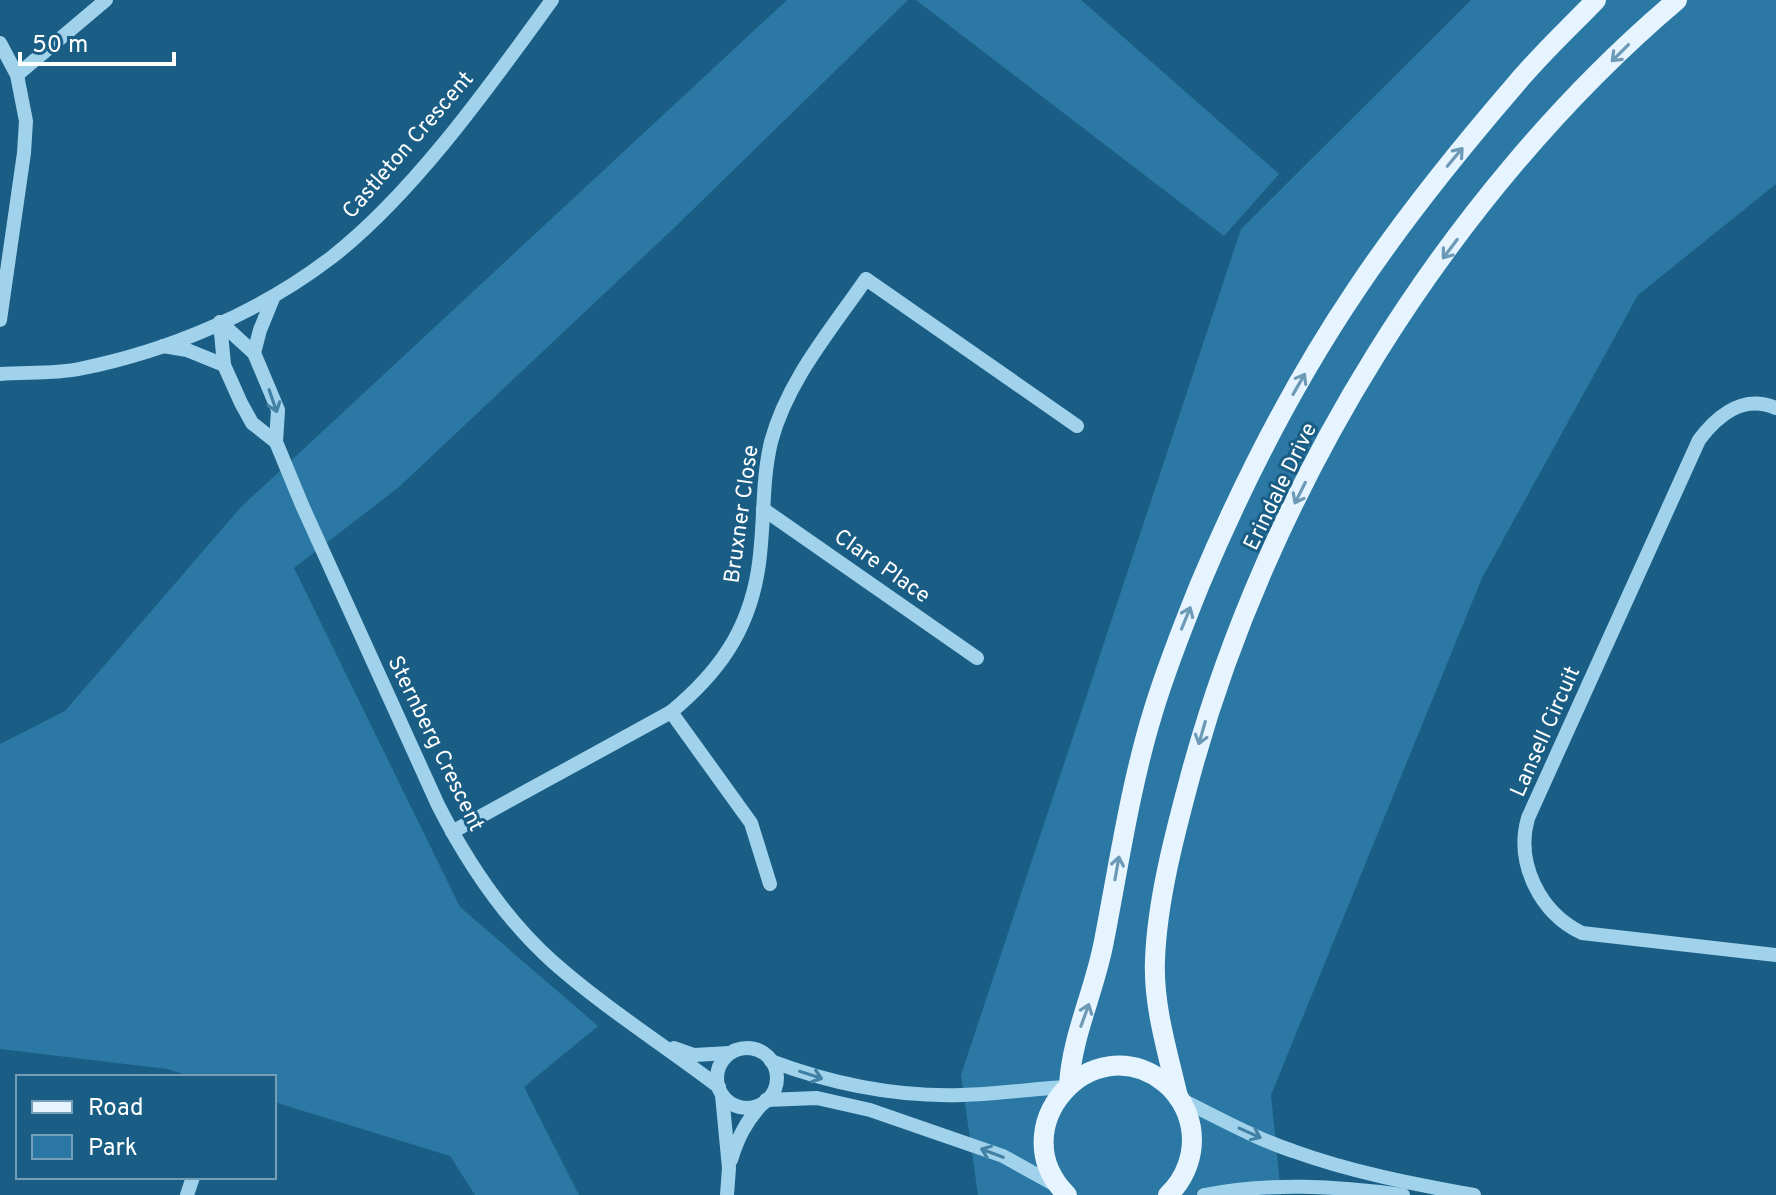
<svg xmlns="http://www.w3.org/2000/svg" width="1776" height="1195" font-family="Overpass,sans-serif">
	<rect width="100%" height="100%" fill="#1a5e85"/>
	<g fill="#2a78a3">
		<path d="M787,0h121l-233,227 -276,260 -105,81 166,339 138,119 -74,61 55,108h-104l-25,-39 -176,-54v-25h-81l-26,-8 -167,-20v-305l65,-33 176,-204z"/>
		<path d="M916,0h165l198,174 -55,62z"/>
		<path d="M1471,0h305v184l-138,111 -156,283 -211,517 10,100h-303l-17,-120 280,-846z"/>
	</g>
	<g fill="none" stroke-linecap="round" stroke-linejoin="round">
		<g stroke="#a1d2ec" stroke-width="14">
			<path d="M0,43l17,32 9,46 -2,32 -24,167"/>
			<path d="M17,75l89,-75"/>
			<path d="M220,322l34,31 24,57 -2,32 26,63 136,300c29,57 67,114 115,157 52,46 111,83 166,125"/>
			<path d="M220,322l4,43 17,38 11,20 24,19"/>
			<path d="M163,346l24,4 37,15"/>
			<path d="M254,353l6,-23 13,-32"/>
			<path d="M0,374c26,-2 53,0 79,-5 90,-18 180,-56 253,-112 82,-64 159,-173 220,-257"/>
			<path d="M1776,408c-33,-14 -58,7 -77,32l-171,378c-13,45 12,95 54,115l194,22"/>
			<path d="M763,509l214,149"/>
			<path d="M671,712l80,111 19,61"/>
			<path d="M452,832l219,-120c47,-39 77,-80 87,-142 7,-42 3,-87 13,-128 16,-61 60,-112 95,-163l211,147"/>
			<path d="M674,1048l20,7 36,-2"/>
			<circle cx="747" cy="1078" r="30"/>
			<path d="M771,1061c61,23 125,36 191,34 35,-1 70,-6 104,-8"/>
			<path d="M722,1095l7,73 -2,27"/>
			<path d="M1180,1099c37,18 74,39 113,52 58,21 120,33 181,44"/>
			<path d="M766,1100l51,-2 53,12 133,46 54,30"/>
			<path d="M731,1160c7,-23 15,-38 30,-55"/>
			<path d="M187,1195l6,-18"/>
			<path d="M1204,1195c65,-13 133,-9 199,0"/>
		</g>
		<g stroke="#e6f4ff" stroke-width="20">
			<path d="M1069,1085c3,-50 26,-95 35,-144 15,-77 26,-154 49,-229 13,-43 30,-86 47,-128 43,-102 94,-202 156,-294 48,-72 103,-140 159,-205 25,-30 54,-57 81,-85"/>
			<path d="M1178,1097c-10,-44 -25,-91 -23,-137 2,-58 19,-123 34,-179 77,-290 259,-587 488,-781"/>
			<path d="M1067,1195c-67,-66 24,-170 97,-113 14,11 24,28 27,46 4,25 -5,50 -23,67"/>
		</g>
	</g>
	<defs><path id="oneway-shaft" d="M-6 0H5M1.5-3L5.5 0L1.5 3" fill="none" stroke-width="1.6" stroke-linecap="round" stroke-linejoin="round" transform="scale(2)"/></defs>
	<g stroke="#6c9ab6">
		<use href="#oneway-shaft" transform="translate(1620 53) rotate(135)"/>
		<use href="#oneway-shaft" transform="translate(1455 157) rotate(-50)"/>
		<use href="#oneway-shaft" transform="translate(1450 249) rotate(127)"/>
		<use href="#oneway-shaft" transform="translate(1299 384) rotate(-60)"/>
		<use href="#oneway-shaft" transform="translate(1300 493) rotate(117)"/>
		<use href="#oneway-shaft" transform="translate(1186 618) rotate(-68)"/>
		<use href="#oneway-shaft" transform="translate(1202 733) rotate(106)"/>
		<use href="#oneway-shaft" transform="translate(1117 868) rotate(-80)"/>
		<use href="#oneway-shaft" transform="translate(1085 1015) rotate(-70)"/>
	</g>
	<g stroke="#4281a4">
		<use href="#oneway-shaft" transform="translate(273 401) rotate(71)"/>
		<use href="#oneway-shaft" transform="translate(811 1075) rotate(18)"/>
		<use href="#oneway-shaft" transform="translate(1250 1133) rotate(24)"/>
		<use href="#oneway-shaft" transform="translate(992 1153) rotate(-159)"/>
	</g>
	<g text-anchor="middle" stroke-width="6" stroke-linejoin="round" paint-order="stroke">
		<g font-size="22" fill="#fff" stroke="#1a5e85">
			<text transform="translate(407 144) rotate(-49)" y="8">Castleton Crescent</text>
			<text transform="translate(1279 486) rotate(-64)" y="8">Erindale Drive</text>
			<text transform="translate(740 514) rotate(-82)" y="8">Bruxner Close</text>
			<text transform="translate(883 565) rotate(35)" y="8">Clare Place</text>
			<text transform="translate(1544 731) rotate(-66)" y="8">Lansell Circuit</text>
			<text transform="translate(437 743) rotate(64)" y="8">Sternberg Crescent</text>
		</g>
	</g>
	<rect x="16" y="1075" width="260" height="104" fill="#1a5e85" stroke="#769eb6" stroke-width="2"/>
	<rect x="32" y="1101" width="40" height="12" fill="#e6f4ff" stroke="#769eb6" stroke-width="2"/>
	<text x="88" y="1115" font-size="24" fill="#ffffff">Road</text>
	<rect x="32" y="1135" width="40" height="24" fill="#2a78a3" stroke="#769eb6" stroke-width="2"/>
	<text x="88" y="1155" font-size="24" fill="#ffffff">Park</text>
	<path d="M20 52v12h154v-12" fill="none" stroke="#ffffff" stroke-width="4"/>
	<text x="32" y="52" font-size="24" fill="#ffffff" stroke="#1a5e85" stroke-width="6" paint-order="stroke">50 m</text>
</svg>
